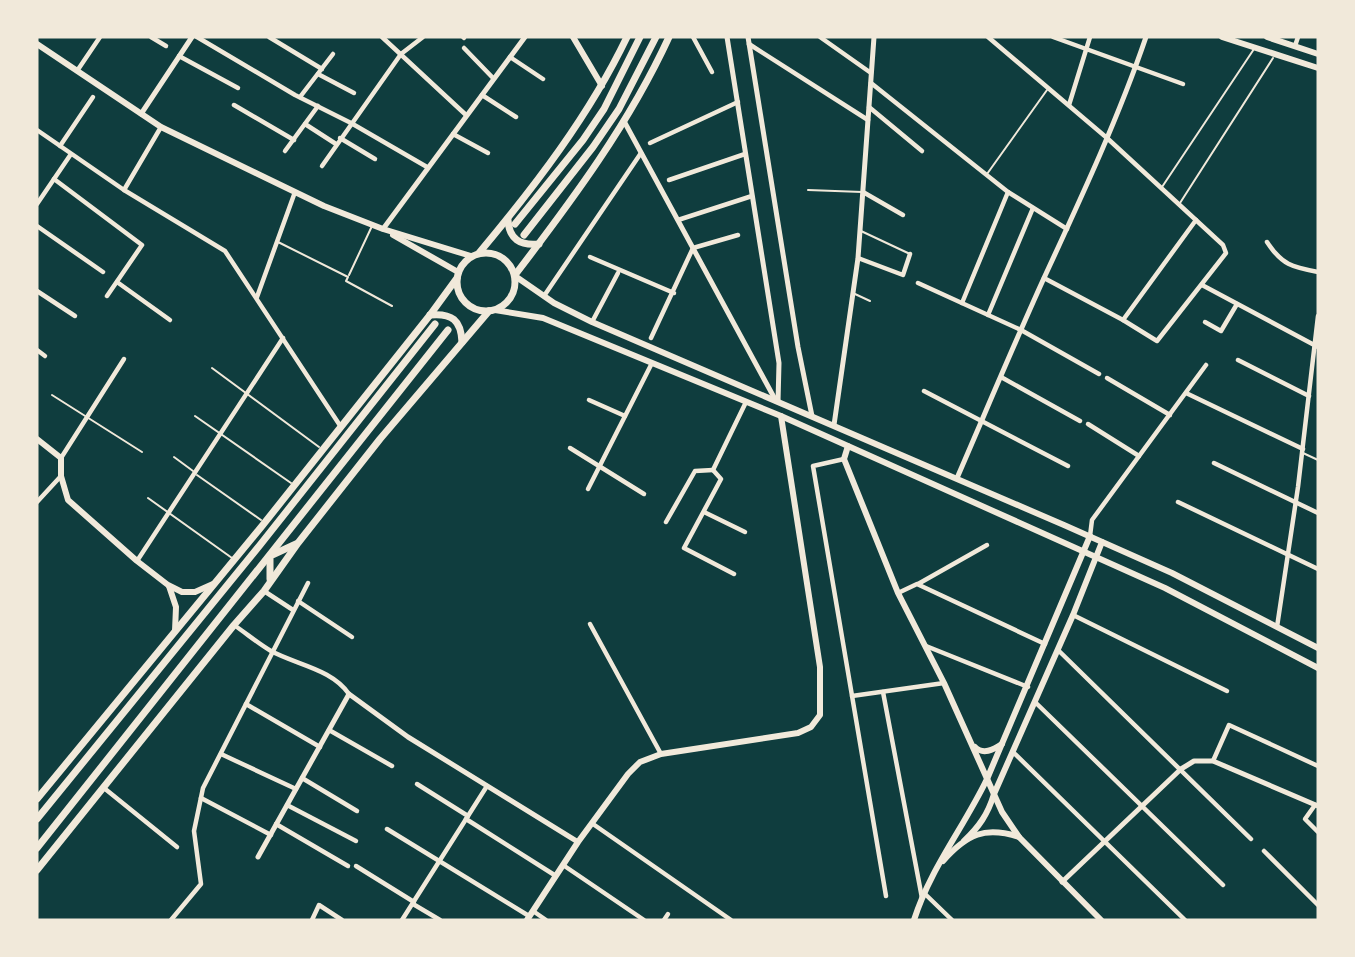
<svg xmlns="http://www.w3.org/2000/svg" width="1355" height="957" font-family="'DejaVu Sans',sans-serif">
	<rect width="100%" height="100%" fill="#0f3d3e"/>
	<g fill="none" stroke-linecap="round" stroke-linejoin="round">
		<g stroke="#f1e9da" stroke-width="2">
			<path d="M987,174l60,-84"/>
			<path d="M1162,187l92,-138"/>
			<path d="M808,190l54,2"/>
			<path d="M1180,203l93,-145"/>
			<path d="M861,231l49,23"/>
			<path d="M278,242l70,35 -2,4 46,25"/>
			<path d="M349,275l23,-49"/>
			<path d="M855,294l15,7"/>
			<path d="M212,368l107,79"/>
			<path d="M52,395l90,57"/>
			<path d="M195,416l96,67"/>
			<path d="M1303,453l15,7"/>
			<path d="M174,457l19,14"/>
			<path d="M197,475l64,45"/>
			<path d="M148,498l84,60"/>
		</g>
		<g stroke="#f1e9da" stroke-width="4.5">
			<path d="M151,37l15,9"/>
			<path d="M197,37l98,58 56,28 76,44"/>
			<path d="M269,37l53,32"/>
			<path d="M382,37l84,78"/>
			<path d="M463,37l1,1"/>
			<path d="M693,37l19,35"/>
			<path d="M820,37l51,36"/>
			<path d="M988,37l119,101 116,107 3,8 -69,88 -34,-21 -79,-42"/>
			<path d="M1053,37l130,47"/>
			<path d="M749,44l119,76"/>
			<path d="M1295,46l3,-9"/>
			<path d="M464,48l29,30"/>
			<path d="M179,56l59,32"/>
			<path d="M510,57l33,22"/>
			<path d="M77,71l23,-34"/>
			<path d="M318,74l36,19"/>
			<path d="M871,83l137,109 59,37"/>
			<path d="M482,95l34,22"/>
			<path d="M300,97l33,-43"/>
			<path d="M234,105l60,35"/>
			<path d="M1069,105l21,-68"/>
			<path d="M869,107l53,44"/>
			<path d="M305,124l31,20"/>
			<path d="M37,130l87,60 101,61 116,176"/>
			<path d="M453,134l35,19"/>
			<path d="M340,138l35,21"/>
			<path d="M650,143l88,-41"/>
			<path d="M60,146l33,-49"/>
			<path d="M285,151l33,-45"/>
			<path d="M322,166l79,-112 22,-17"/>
			<path d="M54,179l88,66 -35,51"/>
			<path d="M669,180l76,-26"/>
			<path d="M124,190l37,-63"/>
			<path d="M863,192l40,23"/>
			<path d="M37,204l34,-50"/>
			<path d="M678,220l74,-24"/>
			<path d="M37,226l66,46"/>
			<path d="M1267,242c15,23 25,25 51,30"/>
			<path d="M590,257l84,36"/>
			<path d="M858,258l45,17 7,-21"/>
			<path d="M117,282l53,38"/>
			<path d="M918,283l103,47 78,44"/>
			<path d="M1202,285l116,62"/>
			<path d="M37,291l38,25"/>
			<path d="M544,296l97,-143"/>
			<path d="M257,297l38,-105"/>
			<path d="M962,303l46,-111"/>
			<path d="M988,315l45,-107"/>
			<path d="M1123,320l73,-100"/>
			<path d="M592,322l26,-49"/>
			<path d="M1205,322l16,9 16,-27"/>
			<path d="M651,338l42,-90 45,-13"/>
			<path d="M37,350l8,6"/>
			<path d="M1238,360l71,36"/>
			<path d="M1001,377l79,44"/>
			<path d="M1107,378l63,37"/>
			<path d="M924,391l144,75"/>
			<path d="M1186,393l117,56"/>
			<path d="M589,400l36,16"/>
			<path d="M1088,424l51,32"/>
			<path d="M570,448l74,46"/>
			<path d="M61,458l63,-99"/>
			<path d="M844,459l-31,7 73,430"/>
			<path d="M1214,463l104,50"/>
			<path d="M713,470l8,9 -37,69 50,26"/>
			<path d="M713,470l33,-68"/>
			<path d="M588,489l64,-126"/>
			<path d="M37,502l24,-26"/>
			<path d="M1178,502l140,67"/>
			<path d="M704,512l41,20"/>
			<path d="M666,522l29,-51 18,-1"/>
			<path d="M1090,536l2,-16 114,-155"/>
			<path d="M137,561l146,-223"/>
			<path d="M918,584l69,-39"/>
			<path d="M264,591l29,19"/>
			<path d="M898,593l19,-9 128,60"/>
			<path d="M298,601l54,36"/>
			<path d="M1073,615l154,76"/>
			<path d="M590,624l71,130"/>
			<path d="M234,625c13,9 25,19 37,26 26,14 61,18 78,43"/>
			<path d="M1277,627l21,-140 20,-171"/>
			<path d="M926,646l102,41"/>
			<path d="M1058,650l193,189"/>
			<path d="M883,692l39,206"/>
			<path d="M852,696l92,-13"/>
			<path d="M1035,702l188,183"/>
			<path d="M246,704l74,43"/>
			<path d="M329,730l63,36"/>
			<path d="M1013,752l172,168"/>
			<path d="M221,754l75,35"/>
			<path d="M1213,761l16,-36 89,41"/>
			<path d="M302,778l55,33"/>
			<path d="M417,784l51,32"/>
			<path d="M104,788l73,59"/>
			<path d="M201,798l70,37"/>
			<path d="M287,805l69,36"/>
			<path d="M1315,805l-10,14 13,13"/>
			<path d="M466,819l90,57"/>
			<path d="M276,824l72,42"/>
			<path d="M593,824l138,96"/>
			<path d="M387,829l142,87"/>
			<path d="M1264,851l54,54"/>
			<path d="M563,865l81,55"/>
			<path d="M356,866l58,36"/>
			<path d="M924,893l28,27"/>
			<path d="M413,904l27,16"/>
			<path d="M533,911l13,9"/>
			<path d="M171,920l30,-36 -7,-53 9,-43 105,-205"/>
			<path d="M312,920l7,-15 23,15"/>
			<path d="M402,920l85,-134"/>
			<path d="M664,920l4,-6"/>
		</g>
		<g stroke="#f1e9da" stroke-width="5">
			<path d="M727,37l52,326 -1,39"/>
			<path d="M748,37l50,310 14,69"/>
			<path d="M141,114l51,-77"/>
			<path d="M625,123l151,278"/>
			<path d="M383,229l142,-192"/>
			<path d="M834,425l24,-167 16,-221"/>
			<path d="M957,478c29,-67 57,-134 87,-200 37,-80 74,-159 102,-241"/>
			<path d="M258,857l91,-163 59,43 170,105"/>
			<path d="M1062,882l119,-113 13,-8h19l105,45"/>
		</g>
		<g stroke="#f1e9da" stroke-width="6">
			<path d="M573,37l29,49"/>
			<path d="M1222,37l96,31"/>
			<path d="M1267,37l51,17"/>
			<path d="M37,439l24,19v18l7,24 69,61 31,24 14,7h13l18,-8"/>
			<path d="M848,446l-4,13 54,134 46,90 58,129 17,25 82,83"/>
			<path d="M169,586l7,21 -1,24"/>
			<path d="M975,747c8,8 18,3 27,-3"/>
			<path d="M964,841c15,-14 24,-27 30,-47l79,-179 29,-73"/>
			<path d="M943,861c24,-27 42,-35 76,-24"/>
			<path d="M527,920l51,-78 50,-68 12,-12 21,-8 137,-21 13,-6 9,-12v-48l-39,-251"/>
			<path d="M914,920c16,-51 50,-93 73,-141l103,-243"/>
		</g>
		<g stroke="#f1e9da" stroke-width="6">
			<path d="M37,44l124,83 163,79 59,23 88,27"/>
			<path d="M393,235l65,37"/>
			<path d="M515,276l39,27 38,19 472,203 108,48 146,75"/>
			<path d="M495,310l48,8 238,98 384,172 153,80"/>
		</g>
		<g stroke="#f1e9da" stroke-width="7">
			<path d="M508,220c1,19 12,26 31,24"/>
			<path d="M515,224l68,-84 21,-31 36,-72"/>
			<path d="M524,235l69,-88 26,-38 37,-72"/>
			<circle cx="486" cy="282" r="29"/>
			<path d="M479,253c56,-67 110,-137 148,-216"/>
			<path d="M515,275c58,-76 114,-151 154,-238"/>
			<path d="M430,315c22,-2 31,5 32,27"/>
			<path d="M270,579v-23l26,-12"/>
			<path d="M37,799l225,-273 168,-211 27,-37"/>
			<path d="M37,819l223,-274 175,-221"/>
			<path d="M37,848l411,-518"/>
			<path d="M37,870l197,-245 30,-34 34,-48 82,-104 109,-128"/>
		</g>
	</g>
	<rect width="1355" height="957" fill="none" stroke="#f1e9da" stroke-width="77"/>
</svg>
